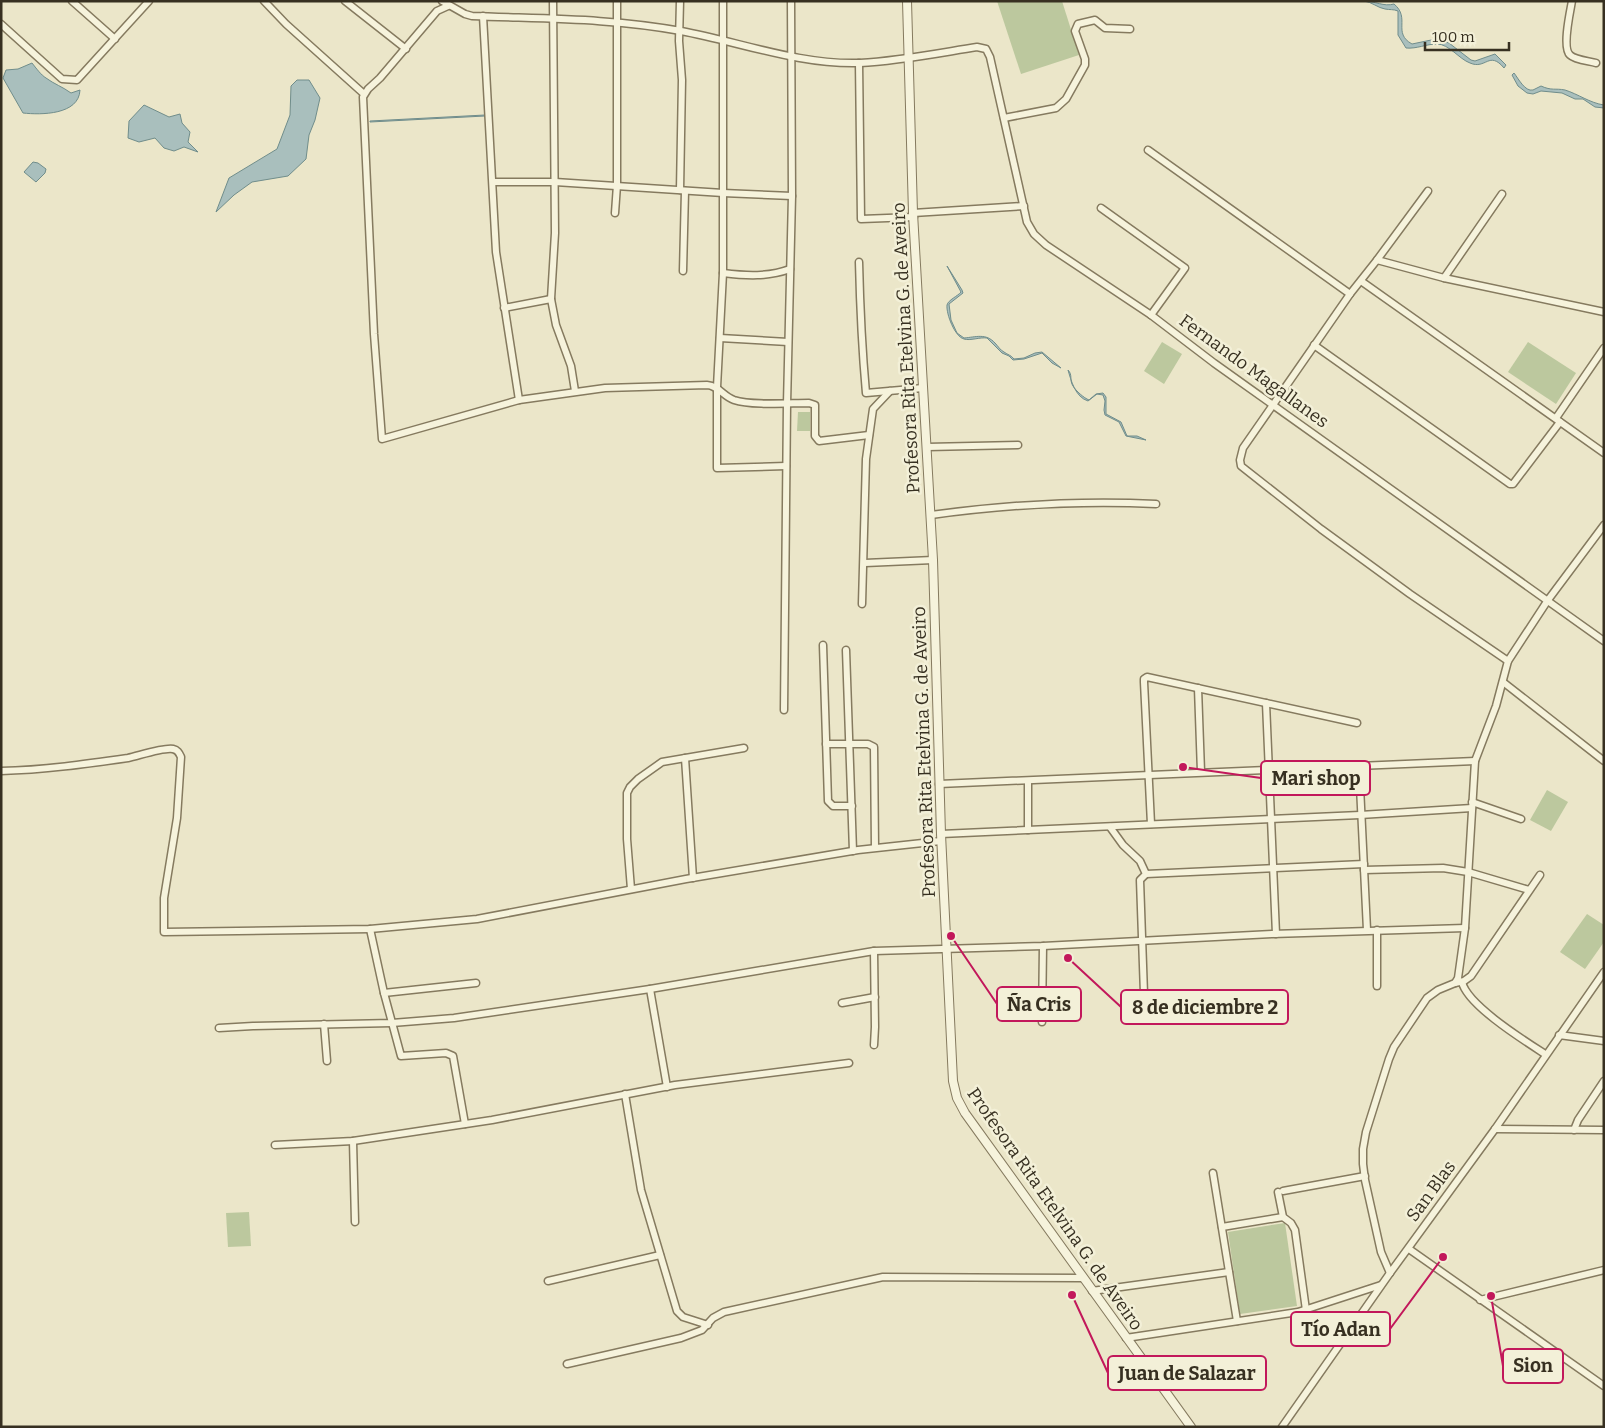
<svg xmlns="http://www.w3.org/2000/svg" width="1605" height="1428" font-family="Bitter,serif">
	<rect width="100%" height="100%" fill="#ebe6c9"/>
	<g fill="#bcc89e">
		<path d="M997,1h65l17,54 -58,19z"/>
		<path d="M1162,342l20,12 -18,30 -20,-13z"/>
		<path d="M1528,342l48,31 -20,31 -48,-32z"/>
		<path d="M798,412h12v19h-13z"/>
		<path d="M1547,790l21,12 -17,29 -21,-11z"/>
		<path d="M1587,914l17,11v17l-19,27 -25,-17z"/>
		<path d="M249,1212l2,34 -23,1 -2,-34z"/>
		<path d="M1285,1223l12,83 -57,8 -12,-82z"/>
	</g>
	<g fill="#a9bfbd" stroke="#708d8b">
		<path d="M1364,1c11,0 20,6 30,3 17,14 -2,29 18,40l24,-5 13,4 22,17 4,1 20,-7 11,11 -2,3c-15,-18 -18,2 -34,-5 -11,-4 -21,-19 -33,-19 -11,0 -20,5 -31,4l-8,-13v-24c-5,-2 -8,-1 -13,-2 -7,-1 -13,-7 -21,-8z"/>
		<path d="M32,63c4,5 9,12 14,15 8,6 17,9 25,15l9,-3c-1,25 -39,25 -57,23l-20,-35 3,-8 12,-1z"/>
		<path d="M1514,73c4,5 11,19 19,17 3,-1 5,-3 8,-4 11,5 14,2 24,4 13,4 25,13 39,15v3l-9,-1 -12,-8h-8l-13,-6 -21,-2 -8,3 -6,-1 -9,-7 -6,-11z"/>
		<path d="M297,80h12l11,18 -5,22 -6,15 -3,24 -18,17 -36,6 -18,13 -18,17 13,-34 48,-29 13,-34 1,-29z"/>
		<path d="M144,105l25,12 11,-3 2,9 8,9 -2,10 10,10 -14,-5 -10,4 -10,-3 -9,-10 -16,4 -11,-4 1,-17z"/>
		<path d="M485,115v1l-115,6v-1z"/>
		<path d="M33,162l5,1 8,6 -1,4 -9,9 -12,-10z"/>
		<path d="M947,266l15,24 1,3 -14,11 2,16 6,13 7,5c12,-1 22,-5 31,5 3,3 5,7 9,9 4,3 7,3 10,7l10,-1 11,-5 7,-1 19,16 -9,-5 -10,-10 -18,6 -11,1 -4,-4 -7,-3 -15,-15c-7,-1 -17,3 -23,1 -9,-2 -18,-25 -17,-34 1,-5 11,-9 14,-13z"/>
		<path d="M1068,370c5,5 1,10 5,16 3,5 11,12 16,14l7,-6 7,-1 3,4v17l15,8 6,14h10l9,4 -20,-4 -7,-14 -14,-7 -1,-5 1,-9 -2,-6 -6,-1 -9,7c-13,-4 -17,-21 -20,-31z"/>
	</g>
	<g fill="none" stroke-linecap="round" stroke-linejoin="round">
		<g stroke="#857a5f" stroke-width="9">
			<g id="minor">
				<path d="M72,1l43,38"/>
				<path d="M264,1l22,23 78,70"/>
				<path d="M345,1l61,48"/>
				<path d="M442,1l23,13 7,2c69,3 140,2 209,15 59,11 118,34 179,32 39,-2 79,-10 117,-16l9,2 4,8 37,165 7,12 12,11 105,70 63,48 390,278"/>
				<path d="M553,1l2,232 -4,66 5,26 15,41 4,25"/>
				<path d="M723,1v272l-6,114v81l69,-2"/>
				<path d="M1572,1c-2,11 -10,47 -2,54 5,5 19,6 26,8"/>
				<path d="M448,6l-11,5 -57,67 -12,11 -5,8 11,237 8,105 137,-39 86,-12 102,-3c12,1 16,11 27,15 18,6 55,3 75,3l6,2v31l4,5 50,-6"/>
				<path d="M483,16l13,236 23,148"/>
				<path d="M1,24l61,55 15,1 72,-79"/>
				<path d="M859,63l2,156 53,-2"/>
				<path d="M1004,118l52,-10 10,-9 19,-34v-6l-10,-28 3,-7 17,-4 10,8 25,1"/>
				<path d="M1148,150l202,144"/>
				<path d="M493,182h62l168,11 69,3"/>
				<path d="M680,190l2,-110 -3,-39 1,-40"/>
				<path d="M1428,191l-51,69 -27,34 -107,154 -3,12 1,6 80,63 89,65 98,67"/>
				<path d="M1101,208l84,60 -34,47"/>
				<path d="M615,213l2,-28v-184"/>
				<path d="M913,213l111,-7"/>
				<path d="M1377,260l67,18 160,34"/>
				<path d="M859,262c1,44 3,87 7,131l57,-5"/>
				<path d="M683,271l2,-80"/>
				<path d="M723,273c24,3 45,4 67,-4"/>
				<path d="M1444,278l58,-84"/>
				<path d="M1361,281l243,172"/>
				<path d="M504,308l47,-9"/>
				<path d="M720,338l68,4"/>
				<path d="M1314,345l196,139h3l47,-62"/>
				<path d="M1556,418l48,-70"/>
				<path d="M927,447l91,-2"/>
				<path d="M931,515c74,-10 150,-15 225,-11"/>
				<path d="M865,563l68,-3"/>
				<path d="M862,604l4,-145 7,-50 17,-18"/>
				<path d="M823,645l5,156 5,5h19"/>
				<path d="M846,650l7,201"/>
				<path d="M1503,682l101,79"/>
				<path d="M1198,688l3,84"/>
				<path d="M1266,703l10,231"/>
				<path d="M784,710l3,-306 5,-208 -1,-195"/>
				<path d="M826,744h42l6,3 1,100"/>
				<path d="M685,758l8,120"/>
				<path d="M1359,766l8,164"/>
				<path d="M1,771c43,-1 85,-7 127,-13 10,-2 36,-11 45,-9 5,1 6,4 8,8l-4,61 -13,80v34l206,-3 107,-10 209,-40 172,-29 83,-9"/>
				<path d="M1028,782v48"/>
				<path d="M939,784l536,-23"/>
				<path d="M1472,802l49,17"/>
				<path d="M1151,824l-7,-142v-3l3,-2 210,46"/>
				<path d="M1110,827l13,18 17,16 6,13 -6,6 4,114"/>
				<path d="M941,834l419,-19 112,-7"/>
				<path d="M1364,870l79,-2 25,4 61,18"/>
				<path d="M1146,874l218,-10"/>
				<path d="M631,889l-4,-50v-46l3,-6 8,-8 24,-17 82,-14"/>
				<path d="M370,929l14,64 17,63 45,-3 7,3 12,68"/>
				<path d="M874,951l1,76 -1,18"/>
				<path d="M1462,982c5,23 63,59 83,72"/>
				<path d="M1455,983l9,-2 7,-5 69,-101"/>
				<path d="M1377,986v-56"/>
				<path d="M650,989l17,98"/>
				<path d="M384,993l92,-10"/>
				<path d="M842,1003l33,-6"/>
				<path d="M1042,1022l1,-76"/>
				<path d="M324,1024l3,37"/>
				<path d="M219,1028l34,-2 139,-3 62,-5 196,-29 224,-38 169,-5 229,-12 193,-6"/>
				<path d="M1559,1035l45,6"/>
				<path d="M625,1094l16,96 36,121 6,6 25,8"/>
				<path d="M1495,1129l109,1"/>
				<path d="M1574,1130l4,-10 26,-39"/>
				<path d="M353,1141l2,81"/>
				<path d="M275,1145l78,-4 139,-21 183,-35 174,-22"/>
				<path d="M1213,1173l24,148"/>
				<path d="M1283,1191l82,-15"/>
				<path d="M1278,1192l5,25 8,6 4,7 11,80"/>
				<path d="M1222,1227l61,-10"/>
				<path d="M1409,1249l195,137"/>
				<path d="M1390,1273l-9,-21 -16,-72 -2,-16v-15l3,-17 23,-73 5,-12 33,-49 11,-8 17,-7 3,-5 7,-50 10,-167 21,-55 12,-45 40,-61 56,-75"/>
				<path d="M548,1281l112,-26"/>
				<path d="M1092,1291l137,-19"/>
				<path d="M1480,1300l124,-30"/>
				<path d="M1126,1338l172,-26 83,-27"/>
				<path d="M567,1364l114,-26 21,-8 11,-12 11,-6 159,-35 200,1"/>
				<path d="M1282,1427l108,-154 105,-144 109,-157"/>
			</g>
		</g>
		<g stroke="#857a5f" stroke-width="10">
			<path id="tertiary" d="M907,1l6,212 20,347 8,274 12,247 4,17 8,15 226,314"/>
		</g>
		<use href="#minor" stroke="#f6f3dc" stroke-width="6"/>
		<use href="#tertiary" stroke="#f6f3dc" stroke-width="8"/>
	</g>
	<g text-anchor="middle" stroke-width="5" stroke-linejoin="round" paint-order="stroke">
		<g font-size="18" fill="#373021" stroke="#f3f0d8">
			<text transform="translate(906 348) rotate(-93)" y="6">Profesora Rita Etelvina G. de Aveiro</text>
			<text transform="translate(1254 371) rotate(36)" y="6">Fernando Magallanes</text>
			<text transform="translate(924 752) rotate(-92)" y="6">Profesora Rita Etelvina G. de Aveiro</text>
			<text transform="translate(1431 1191) rotate(-54)" y="6">San Blas</text>
			<text transform="translate(1055 1209) rotate(55)" y="6">Profesora Rita Etelvina G. de Aveiro</text>
		</g>
	</g>
	<path fill="none" stroke="#c2185b" stroke-width="2" d="M1183 767L1261 778M951 936L997 1004M1068 958L1121 1007M1443 1257L1390 1329M1491 1296L1503 1366M1072 1295L1108 1373"/>
	<g fill="#c2185b" stroke="#f3f0d8" stroke-width="2">
		<circle cx="1183" cy="767" r="5"/>
		<circle cx="951" cy="936" r="5"/>
		<circle cx="1068" cy="958" r="5"/>
		<circle cx="1443" cy="1257" r="5"/>
		<circle cx="1491" cy="1296" r="5"/>
		<circle cx="1072" cy="1295" r="5"/>
	</g>
	<g fill="#f3f0d8" stroke="#c2185b" stroke-width="2">
		<rect x="1261" y="761" width="109" height="34" rx="5"/>
		<rect x="997" y="987" width="84" height="34" rx="5"/>
		<rect x="1121" y="990" width="167" height="34" rx="5"/>
		<rect x="1291" y="1312" width="99" height="34" rx="5"/>
		<rect x="1503" y="1349" width="60" height="34" rx="5"/>
		<rect x="1108" y="1356" width="158" height="34" rx="5"/>
	</g>
	<g font-size="19" text-anchor="middle" font-weight="bold" fill="#373021">
		<text x="1316" y="785">Mari shop</text>
		<text x="1039" y="1011">Ña Cris</text>
		<text x="1205" y="1014">8 de diciembre 2</text>
		<text x="1341" y="1336">Tío Adan</text>
		<text x="1533" y="1372">Sion</text>
		<text x="1187" y="1380">Juan de Salazar</text>
	</g>
	<rect width="1605" height="1428" fill="none" stroke="#373021" stroke-width="5"/>
	<path d="M1425 42v8h84v-8" fill="none" stroke="#373021" stroke-width="2.5"/>
	<text x="1432" y="42" font-size="15" fill="#373021" stroke="#f3f0d8" stroke-width="4" paint-order="stroke">100 m</text>
</svg>
